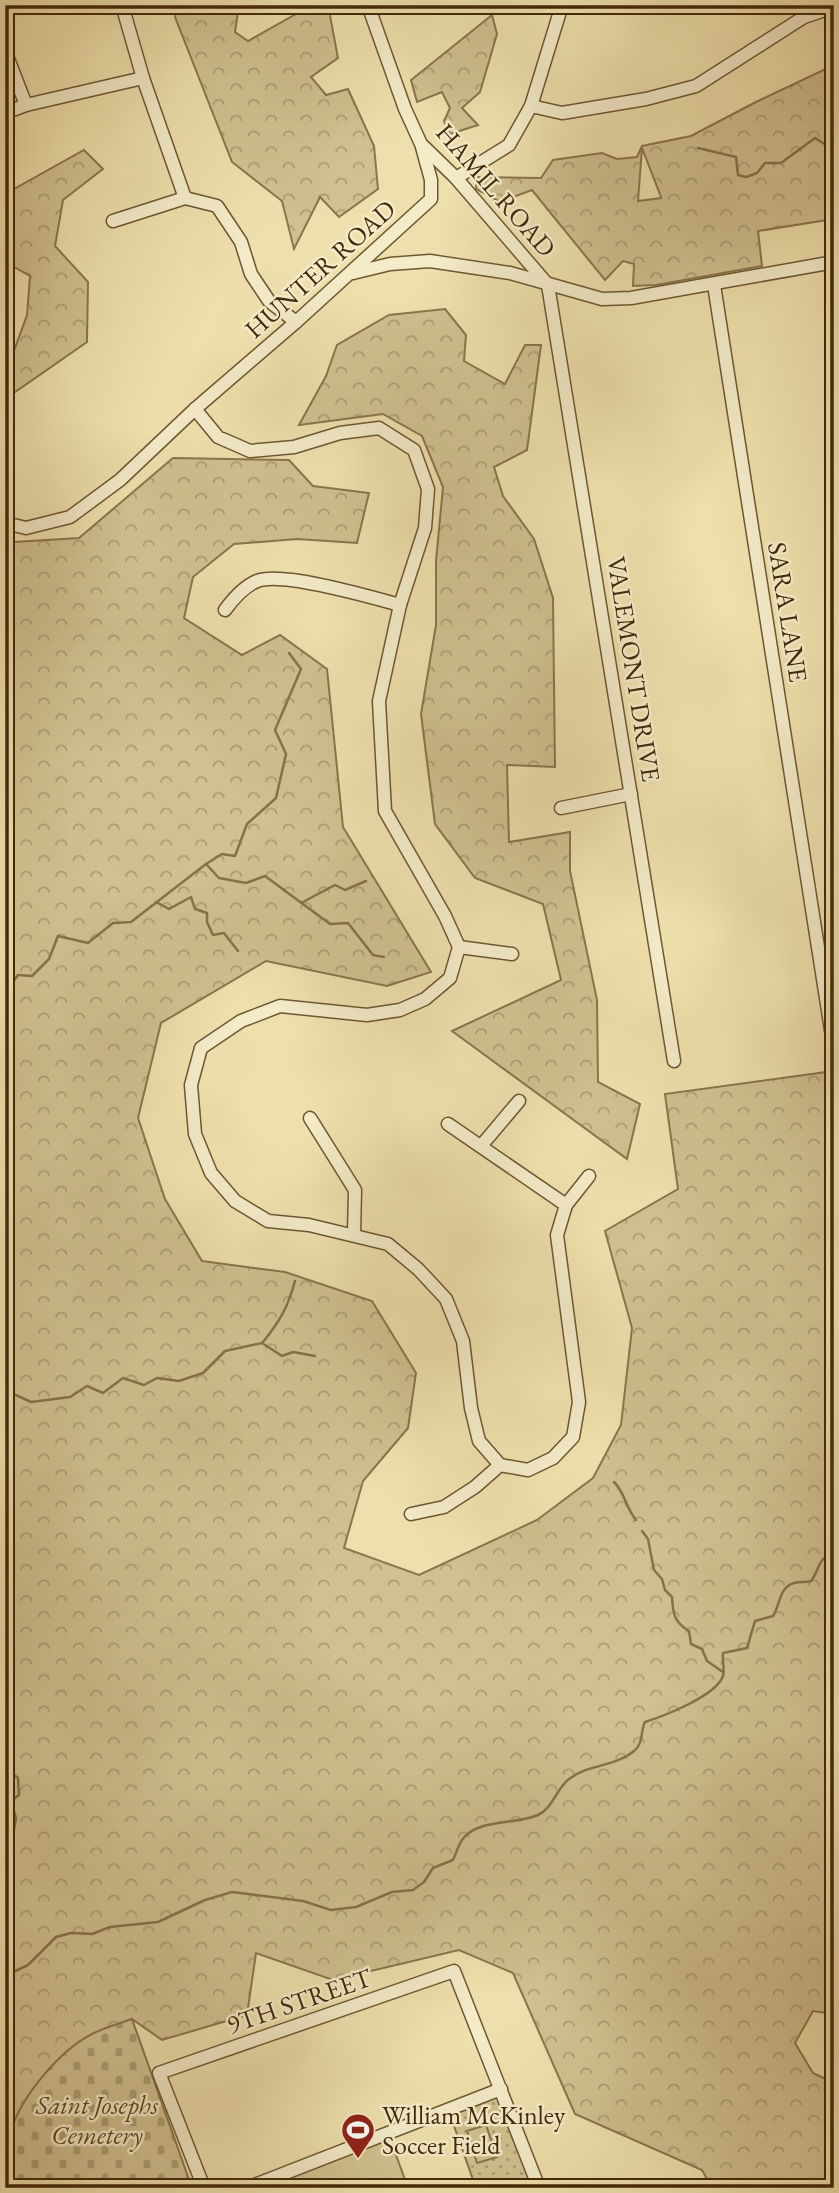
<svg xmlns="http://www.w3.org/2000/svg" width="839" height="2193" font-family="'EB Garamond',serif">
	<defs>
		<pattern id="grass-dots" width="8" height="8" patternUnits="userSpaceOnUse" patternTransform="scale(1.75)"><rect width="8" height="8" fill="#d1c190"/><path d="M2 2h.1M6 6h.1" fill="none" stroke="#ab9d74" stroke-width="1.8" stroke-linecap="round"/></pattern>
		<pattern id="forest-crowns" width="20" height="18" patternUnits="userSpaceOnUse" patternTransform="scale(1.75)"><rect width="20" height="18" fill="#d1c190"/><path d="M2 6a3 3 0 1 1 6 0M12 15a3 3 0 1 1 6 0" fill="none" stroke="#ab9d74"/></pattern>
		<pattern id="cemetery-stones" width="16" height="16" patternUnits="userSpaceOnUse" patternTransform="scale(1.75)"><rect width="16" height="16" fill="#d1c190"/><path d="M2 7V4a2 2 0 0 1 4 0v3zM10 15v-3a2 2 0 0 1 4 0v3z" fill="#ab9d74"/></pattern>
	</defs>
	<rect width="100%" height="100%" fill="#eee0ac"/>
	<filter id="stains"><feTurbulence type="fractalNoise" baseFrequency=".00286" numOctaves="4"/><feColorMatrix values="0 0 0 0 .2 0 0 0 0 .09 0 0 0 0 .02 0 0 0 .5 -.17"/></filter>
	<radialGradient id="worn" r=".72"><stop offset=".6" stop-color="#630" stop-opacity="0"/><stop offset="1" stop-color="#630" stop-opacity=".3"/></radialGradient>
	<path fill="url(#grass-dots)" stroke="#8a754c" stroke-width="2" d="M501,2089l38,99h-63l-28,-79z"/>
	<g fill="url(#forest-crowns)" stroke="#8a754c" stroke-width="2" fill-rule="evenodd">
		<path d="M178,5h61l-4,27 13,9 64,-36h16l10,53 -27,19 15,18 22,-6 26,57 4,43 -39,28 -19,-20 -26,52 -12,-48 -50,-39 -57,-145z"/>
		<path d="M492,15l5,19 -17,58 -18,16 16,17 -28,9 -6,-13 6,-13 -8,-16 -25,10 -6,-22z"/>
		<path d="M834,65v154l-76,12 4,35 -106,19 -23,1 1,-22 -11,-3 -18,19 -73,-90 -32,12 -24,-13 1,-12 64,1 12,-18 49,-7 15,6 20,-2 5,-11 49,-10 65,-34zM642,148l19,49v1l-23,3z"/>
		<path d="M84,150l19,19 -40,31 -8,46 33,36 -1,60 -82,57v-45l7,2 15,-41 3,-39 -25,-14v-68z"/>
		<path d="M445,309l21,26 -2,26 41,23 20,-39h16l-14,105 -33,17 9,29 31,43 19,59 2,169 -48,-2 2,77 61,-10v39l27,129 1,82 42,22 -13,55 -175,-128 109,-51 -18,-76 -68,-26 -40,-54 -14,-110 15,-89v-64l7,-74 -21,-51 -39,-22 -84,11 27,-49 11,-31 52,-30z"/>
		<path d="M173,458l116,2 24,26 56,7 -12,50 -60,-4 -63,5 -41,33 -9,41 58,37 38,-20 47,34 16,158 88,145 -44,14 -121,-25 -105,62 -23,95 27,81 37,62 83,11 87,29 44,72 -8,55 -45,53 -19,67 75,27 118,-55 56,-42 28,-53 11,-97 -27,-97 73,-42 -13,-95 169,-23v943l-21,-3 -18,32 18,30 21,10v105h-122l-10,-18 -127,-56 -62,-141 -54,-23 -126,30 -77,-27 -9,62 -85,25 -30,-21 -126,143 3,26h-4v-1647l9,1 65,-4z"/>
	</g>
	<path fill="url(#cemetery-stones)" stroke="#8a754c" stroke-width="2" d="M132,2019l60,169h-183c-2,-19 -4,-36 1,-54 10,-37 51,-86 86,-102 11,-5 24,-9 36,-13z"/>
	<g fill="#d1c190" stroke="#8a754c" stroke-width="2">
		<path d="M486,2125l11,32 -20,6 -10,-32z"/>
		<path d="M388,2133l20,55h-161z"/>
	</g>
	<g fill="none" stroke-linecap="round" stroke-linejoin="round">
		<g stroke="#87724a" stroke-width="2.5">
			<path d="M698,148l38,9 2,18 8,2 11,-4 8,-10h16l34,-25 19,12"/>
			<path d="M206,864l16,-10 13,2 12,-32 29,-26 10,-44 -11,-24 26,-61 -12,-16"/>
			<path d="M156,902l13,7 22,-12 4,12 12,4v9l6,13 11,-2 14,18"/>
			<path d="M301,903l34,-18 10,5 21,-9"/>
			<path d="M5,993l13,-18 14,1 17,-17 9,-23 30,7 25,-20 18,-1 75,-58 13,14 27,5 19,-7 65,48 18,-1 25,32 11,2"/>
			<path d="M263,1342c17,-21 25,-35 32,-61"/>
			<path d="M5,1390l26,12 39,-5 17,-11 16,7 20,-15 21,7 13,-7 22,3 24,-8 22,-22 37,-8 20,13 11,-4 22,4"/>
			<path d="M614,1482c11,11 12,26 22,38"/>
			<path d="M642,1531l6,8 6,31 8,9 3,11 7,7c1,17 2,25 17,34l2,13 11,5 5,12 16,11"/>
			<path d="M5,1768l13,10 1,17 -8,6 5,17 -11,62"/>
			<path d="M5,1976l23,-11 28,-28 15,-4 21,1 18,-7 48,-5 47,-22 27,-8 71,9 28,9 25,-3 36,-15 21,-2 11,-8 9,-14 20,-8c3,-6 5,-14 9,-20 15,-22 54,-15 76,-25 15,-7 18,-26 31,-36 19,-15 46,-12 65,-28 10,-8 6,-19 11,-29 19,-6 71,-26 78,-46 2,-7 -1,-15 0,-23l24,-5 8,-27 18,-5c7,-10 6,-29 21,-33 6,-2 12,0 17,-2 9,-11 6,-24 23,-27"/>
		</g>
		<g stroke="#6e5732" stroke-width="15">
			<g id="minor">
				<path d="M122,5l21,73 42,120"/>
				<path d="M368,5l37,104 16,35 35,34 92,107 126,776"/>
				<path d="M5,51l21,54"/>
				<path d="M531,106l31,7 84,-14 50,-13 108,-69 30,-10"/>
				<path d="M5,113l21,-8 117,-27"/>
				<path d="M456,178l53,-33 22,-39 31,-101"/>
				<path d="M113,221l72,-23 32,8 24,36 10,32 18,27 27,21"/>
				<path d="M353,273l37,-9 40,-3 80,12 92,26 29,-1 203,-36"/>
				<path d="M714,285l117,745"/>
				<path d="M195,409l23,28 32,14 44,-4 46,-14 39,-5 35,22 14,39 -3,39 -25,77 -21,96 6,110 60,105 14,31 -9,31 -25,21 -25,11 -33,5 -87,-9 -39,15 -40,27 -10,37 4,49 16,39 24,28 33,20 41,4 79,19 30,25 28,30 17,42 8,67 8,33 21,24 28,5 25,-12 20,-21 6,-35 -22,-167 9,-30 23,-29"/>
				<path d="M5,523l21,5 44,-11 50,-37 75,-71 101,-87 135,-123v-19l-9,-33"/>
				<path d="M225,610c8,-11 18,-23 32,-29 25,-10 114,16 143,24"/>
				<path d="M561,808l70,-14"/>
				<path d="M459,947l53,7"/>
				<path d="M310,1118l45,72 -1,44"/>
				<path d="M448,1124l118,81"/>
				<path d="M481,1146l38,-45"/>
				<path d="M411,1514l33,-7 31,-20 25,-22"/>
				<path d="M204,2188l-45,-115 295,-102 85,217"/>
				<path d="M247,2188l254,-99"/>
			</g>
		</g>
		<use href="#minor" stroke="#f4ebc9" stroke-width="12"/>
	</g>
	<defs>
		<g id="stadium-pin" transform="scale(1.75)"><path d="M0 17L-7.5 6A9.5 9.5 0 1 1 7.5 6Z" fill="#8f2418" stroke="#f4ebc9"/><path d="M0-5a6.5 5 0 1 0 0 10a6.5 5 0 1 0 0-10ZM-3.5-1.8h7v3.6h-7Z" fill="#fff"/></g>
	</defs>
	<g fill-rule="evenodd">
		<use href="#stadium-pin" x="358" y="2130"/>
	</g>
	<g text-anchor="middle" stroke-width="5" stroke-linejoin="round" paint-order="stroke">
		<g font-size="26" fill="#432909" stroke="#f4ebc9">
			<text transform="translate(496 190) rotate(49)" y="9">HAMIL ROAD</text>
			<text transform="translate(320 269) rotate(-42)" y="9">HUNTER ROAD</text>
			<text transform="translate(788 612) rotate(81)" y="9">SARA LANE</text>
			<text transform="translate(634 669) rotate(81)" y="9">VALEMONT DRIVE</text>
			<text transform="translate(299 2001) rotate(-19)" y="9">9TH STREET</text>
		</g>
		<g font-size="26" font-style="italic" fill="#5f4724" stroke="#f4ebc9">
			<text x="97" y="2114">Saint Josephs<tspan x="97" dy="30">Cemetery</tspan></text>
		</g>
		<g font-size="26" fill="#432909" stroke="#f4ebc9" text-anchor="start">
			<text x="382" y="2124">William McKinley<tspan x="382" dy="30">Soccer Field</tspan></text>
		</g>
	</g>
	<rect width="839" height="2193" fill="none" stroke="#eee0ac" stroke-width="28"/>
	<rect x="7" y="7" width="825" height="2179" fill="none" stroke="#432909" stroke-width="3.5"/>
	<rect x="14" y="14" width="811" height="2165" fill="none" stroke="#432909" stroke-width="2"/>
	<rect width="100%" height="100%" filter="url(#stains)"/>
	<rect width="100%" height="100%" fill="url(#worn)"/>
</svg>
